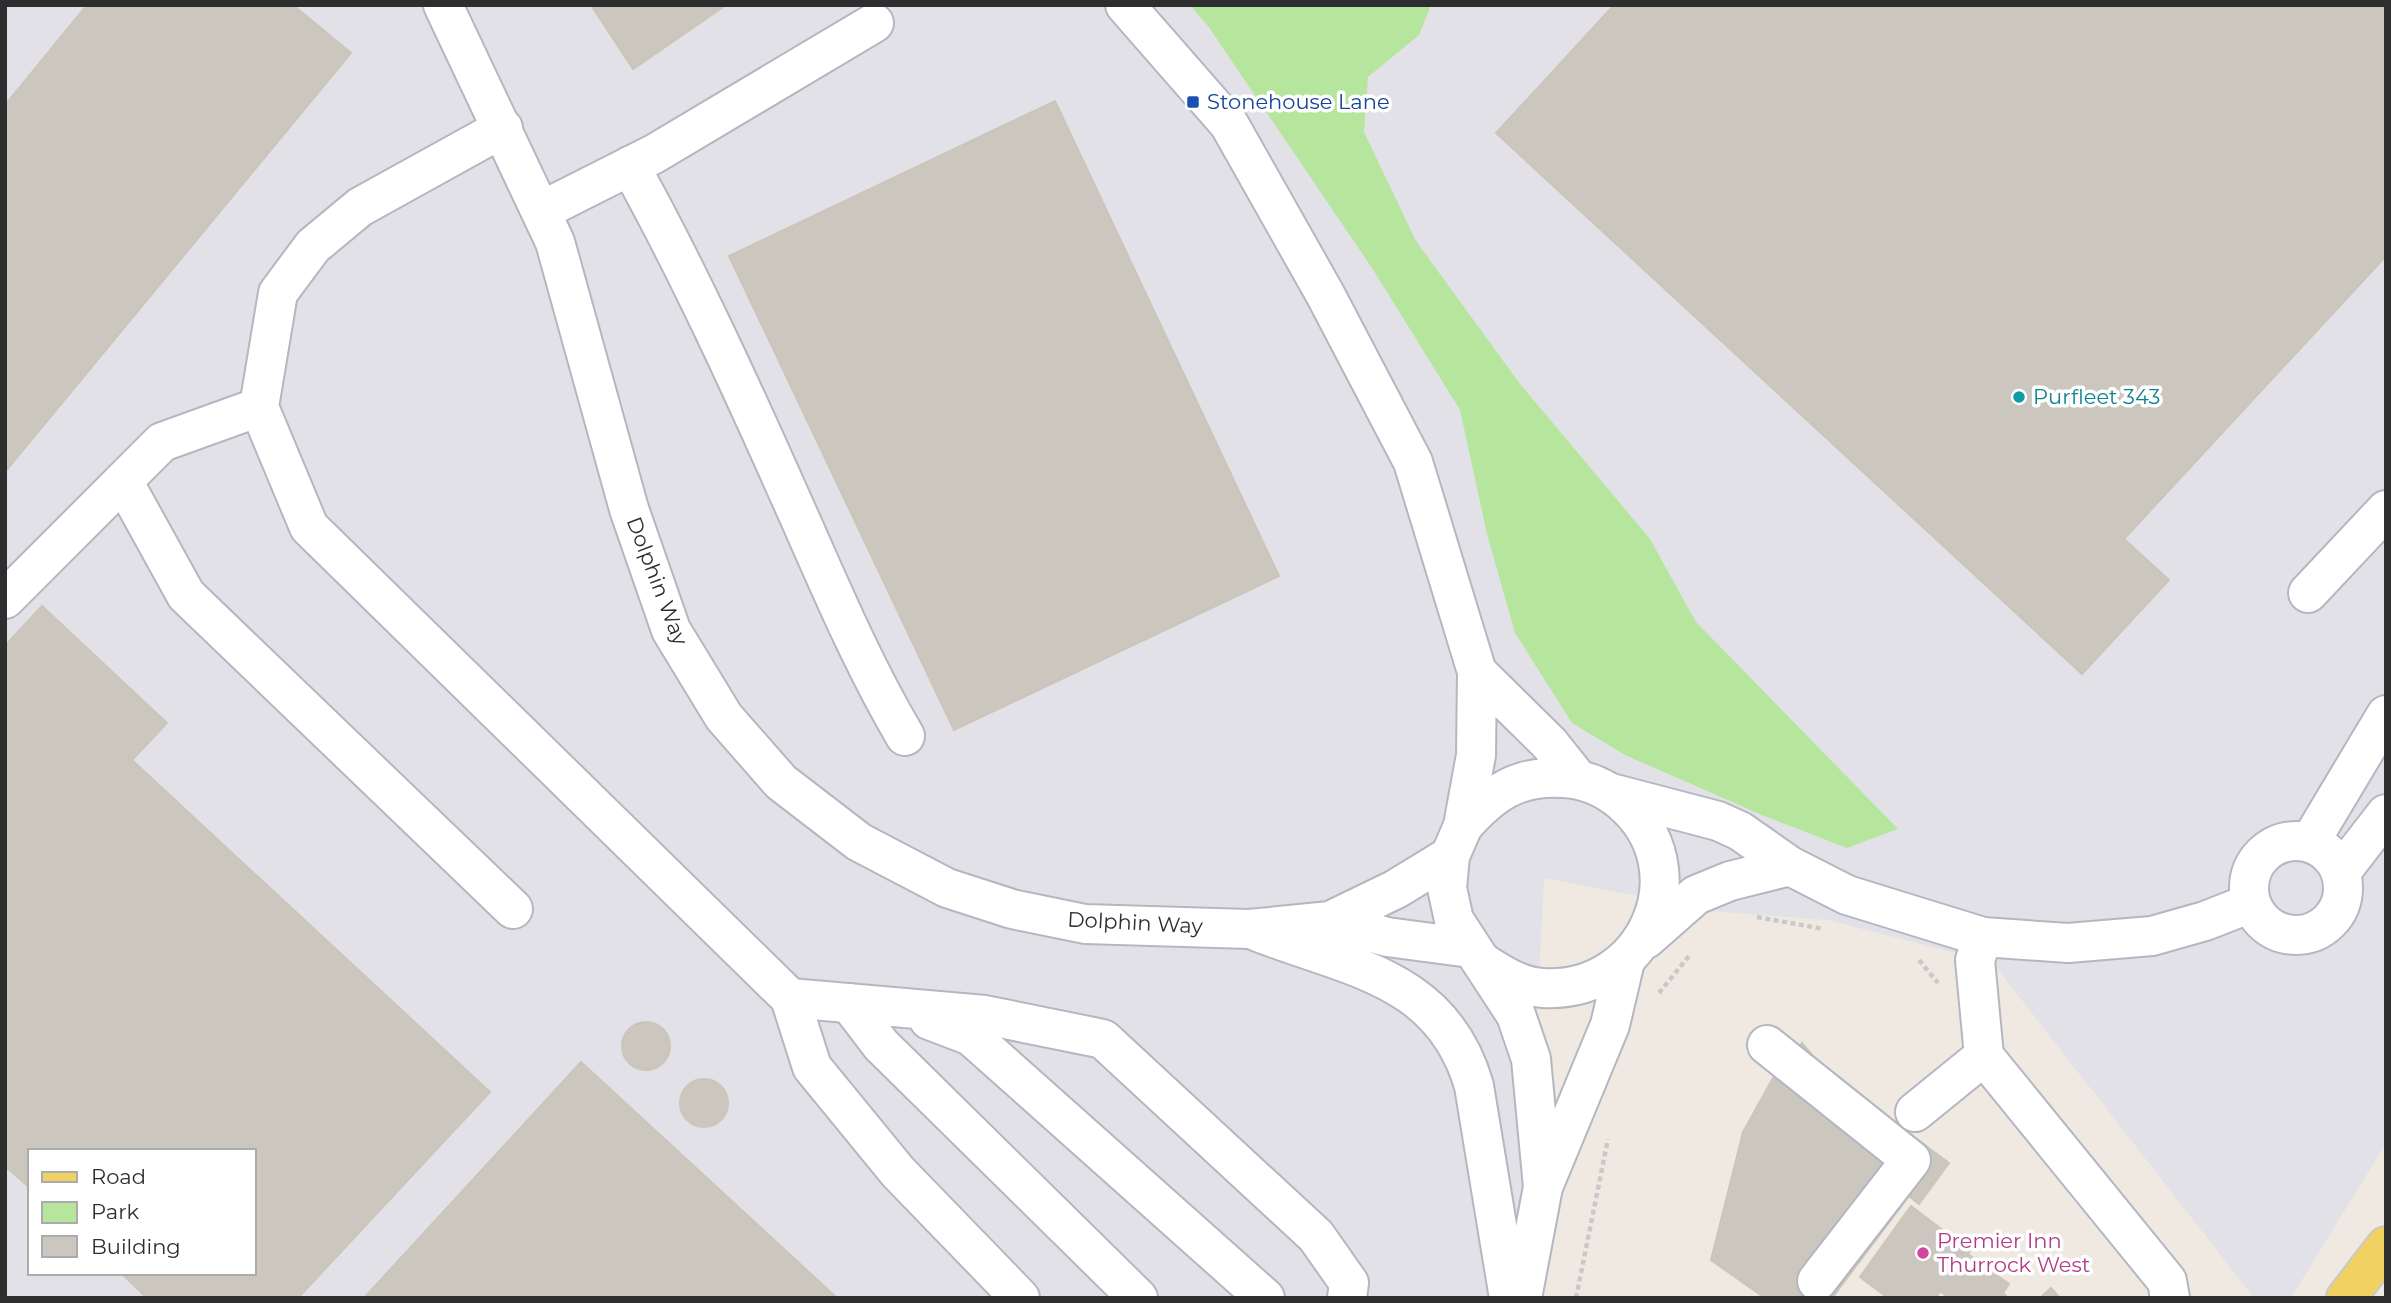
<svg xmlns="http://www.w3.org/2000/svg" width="2391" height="1303" font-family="Montserrat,sans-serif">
	<rect width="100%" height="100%" fill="#efe9e1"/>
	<path fill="#e3e1e8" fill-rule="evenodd" d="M5,5h2381v1138l-95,155h-37l-262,-336 -165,-42 -105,-8 -178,-34 -16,320 -14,100h-1509zM30,1151h224v122h-224z"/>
	<path fill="#b6e59e" d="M1190,5h241l-12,30 -51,42 -4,55 52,109 104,143 130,155 46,83 202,207 -51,19 -85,-33 -137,-60 -53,-32 -57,-90 -28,-99 -27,-124 -86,-139 -166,-245z"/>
	<g fill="#cbc7bf" stroke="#cbc5ba" stroke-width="2">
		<path d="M87,5h206l58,48 -346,419v-367z"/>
		<path d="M591,5h135l-93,64z"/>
		<path d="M1614,5h772v251l-262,283 45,41 -87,94 -586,-541z"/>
		<path d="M1055,101l224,475 -325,154 -225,-474z"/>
		<path d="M42,606l125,117 -35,37 358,332 -192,206h-151l-26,-25h133v-122h-224v37l-25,-22v-520z"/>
		<circle cx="646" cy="1046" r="24"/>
		<path d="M1802,1043l24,29 123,91 -30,41 -10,-8 -77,102h-67l-54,-38 32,-128 30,-54z"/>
		<path d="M581,1062l256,236h-473z"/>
		<circle cx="704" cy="1103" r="24"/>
		<path d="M1911,1206l59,45 -2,3 41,30 -6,9 5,5h-59l-9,-7 -4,7h-48l-28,-21z"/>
		<path d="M2051,1288l9,10h-20z"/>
	</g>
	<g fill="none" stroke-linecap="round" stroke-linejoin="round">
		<g stroke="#b4b7c1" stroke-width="42">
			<g id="minor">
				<path d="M443,5l112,237 74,267 42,121 53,87 57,65 78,60 88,46 65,21 73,15 164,5 81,-8 66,-32 54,-33"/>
				<path d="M1125,5l104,119 96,170 88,168 64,210 -1,83 -13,71 -13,30 -3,32 7,32 62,95 15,44 12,128"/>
				<path d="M503,128l-143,79 -47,39 -35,47 -19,114 50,120 481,471 22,69 86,105 122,126"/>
				<path d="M630,166c58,105 109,216 158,326 37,82 71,166 117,244"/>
				<path d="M541,211l113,-57 220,-131"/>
				<path d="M123,481l63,114 327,314"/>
				<path d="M2308,593l78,-83"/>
				<path d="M5,599l157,-157 97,-35"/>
				<path d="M1477,672l73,72 27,34"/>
				<path d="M1611,793l107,28 22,10 50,35 57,29 136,42 85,6 84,-7 53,-15 46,-18"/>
				<path d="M1463,826c29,-33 55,-51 100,-48 23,1 41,9 58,23 81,68 25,193 -78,187 -22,-1 -41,-13 -58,-24"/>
				<circle cx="2296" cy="888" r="47"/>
				<path d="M2310,842l76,-127"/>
				<path d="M2341,872l45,-58"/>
				<path d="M1330,921l57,16 83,11"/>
				<path d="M1258,932c92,36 185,45 216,154l35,212"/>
				<path d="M1983,937l-8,23 9,96 183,225 3,17"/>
				<path d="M1646,939l50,-44 34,-14 60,-15"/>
				<path d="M790,998l195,17 118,24 213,197 33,47 -2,15"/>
				<path d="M849,1003l32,42 257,253"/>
				<path d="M929,1020l42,16 294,262"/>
				<path d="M1767,1045l144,115 -94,121"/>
				<path d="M1915,1112l69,-56"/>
				<path d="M1522,1298l21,-111 67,-162 15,-64"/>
			</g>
		</g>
		<g stroke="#c9c9c9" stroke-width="42">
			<path id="major" d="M2346,1298l40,-52"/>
		</g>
		<g stroke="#c9c9c9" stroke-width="4.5" stroke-dasharray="5 3.5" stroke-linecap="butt">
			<path d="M1757,917l67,12"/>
			<path d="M1919,960l19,23"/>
			<path d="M1659,993l30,-37"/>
			<path d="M1576,1298l32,-159"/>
		</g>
		<use href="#minor" stroke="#fff" stroke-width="38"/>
		<use href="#major" stroke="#f2d163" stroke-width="38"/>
	</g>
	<rect fill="#1a4fb4" stroke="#fff" stroke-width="2.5" x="1186" y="95" width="14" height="14" rx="3.5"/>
	<circle fill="#0f9aa8" stroke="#fff" stroke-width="2.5" cx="2019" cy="397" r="7"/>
	<circle fill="#d1479c" stroke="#fff" stroke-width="2.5" cx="1923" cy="1253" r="7"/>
	<g text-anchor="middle" stroke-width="7" stroke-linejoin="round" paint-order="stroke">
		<g font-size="21" fill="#164399" stroke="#fff" text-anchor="start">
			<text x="1207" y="109">Stonehouse Lane</text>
		</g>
		<g font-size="21" fill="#0d838f" stroke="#fff" text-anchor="start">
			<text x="2033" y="404">Purfleet 343</text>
		</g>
		<g font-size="21" fill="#2e2e2e" stroke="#fff">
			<text transform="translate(657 581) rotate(69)" y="7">Dolphin Way</text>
			<text transform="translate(1135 923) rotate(3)" y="7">Dolphin Way</text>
		</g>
		<g font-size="21" fill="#b23c85" stroke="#fff" text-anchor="start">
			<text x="1937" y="1248">Premier Inn<tspan x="1937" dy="24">Thurrock West</tspan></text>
		</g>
	</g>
	<rect width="2391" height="1303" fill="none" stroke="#2e2e2e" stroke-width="14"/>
	<rect x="28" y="1149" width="228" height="126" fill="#ffffff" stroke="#ababab" stroke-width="2"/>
	<rect x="42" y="1172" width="35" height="10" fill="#f2d163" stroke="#ababab" stroke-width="2"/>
	<text x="91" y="1184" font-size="21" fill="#2e2e2e">Road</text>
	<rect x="42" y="1202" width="35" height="21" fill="#b6e59e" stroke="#ababab" stroke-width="2"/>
	<text x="91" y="1219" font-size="21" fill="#2e2e2e">Park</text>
	<rect x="42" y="1236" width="35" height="21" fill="#cbc7bf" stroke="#ababab" stroke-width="2"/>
	<text x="91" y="1254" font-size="21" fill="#2e2e2e">Building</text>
</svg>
